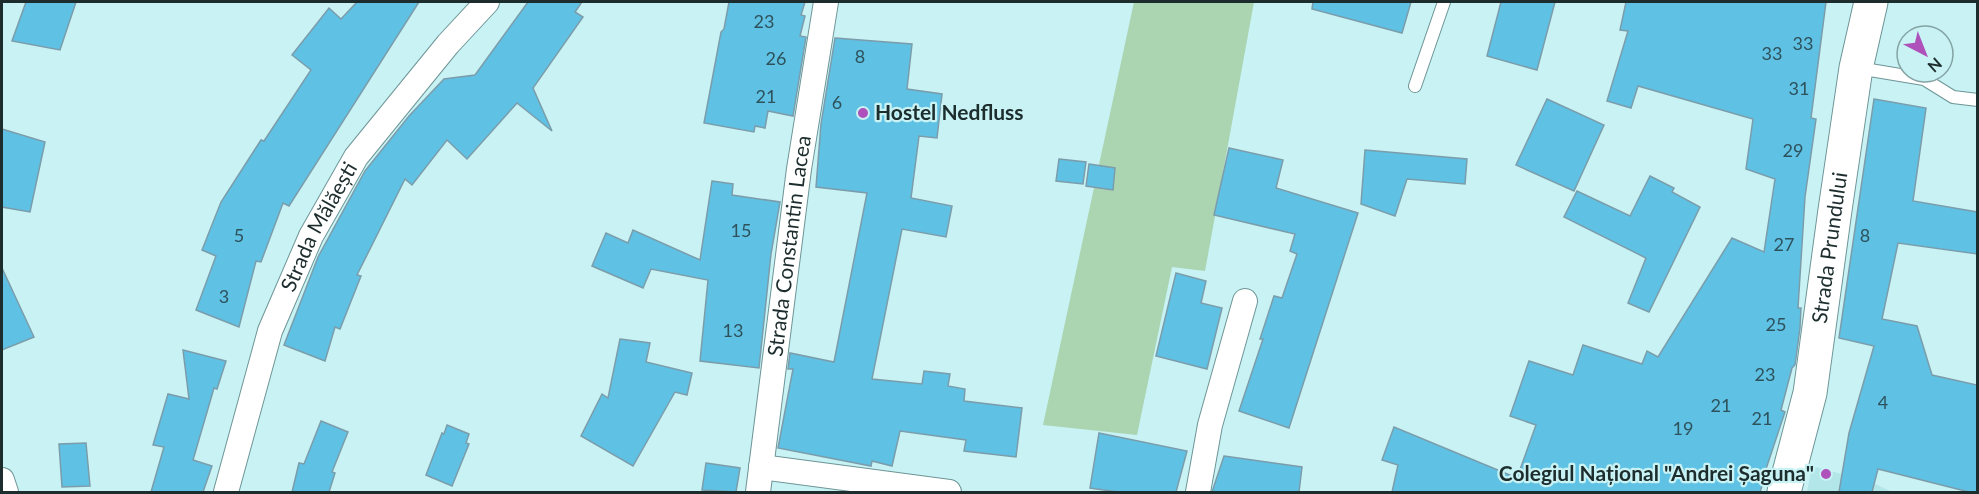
<svg xmlns="http://www.w3.org/2000/svg" width="1979" height="494" font-family="Lato,sans-serif">
	<rect width="100%" height="100%" fill="#c8f2f3"/>
	<path fill="#b3e6e8" d="M1812,466l59,16 21,10h-85z"/>
	<path fill="#abd4b1" d="M1134,2h120l-49,269 -33,-4 -35,168 -94,-10z"/>
	<g fill="#5fc1e4" stroke="#7b9dab" stroke-width="1.5">
		<path d="M26,2h50l-16,48 -48,-9z"/>
		<path d="M357,2h62l-130,204 -6,-3 -22,59 -5,-1 -17,66 -43,-17 20,-54 -14,-6 19,-48 40,-62 3,1 47,-71 -19,-15 37,-47 12,11z"/>
		<path d="M528,2h54l-7,10 8,5 -50,71 19,43 -35,-28 -50,56 -20,-19 -35,45 -7,-6 -48,96 4,1 -21,53 -5,-2 -10,34 -41,-16 34,-88 47,-86 44,-55 35,-37 31,-4z"/>
		<path d="M729,2h76l-4,13 4,1 -5,20 6,1 -13,79 -25,-5 -3,17 -10,-2 -1,6 -50,-9 17,-91 3,-3z"/>
		<path d="M1313,2h98l-9,31 -90,-24z"/>
		<path d="M1501,2h54l-18,68 -50,-14z"/>
		<path d="M1626,2h200l-15,116 5,1 -11,78 -7,111h3l-1,20 -5,37 -3,3 -11,42 4,2 -20,60h2l-7,20h-368l6,-27 -16,-5 12,-33 123,51 19,-53 -26,-9 19,-55 44,14 10,-30 59,19 5,-13 11,6 74,-119 32,14 11,-73 -29,-10 7,-50 -115,-33 -7,22 -24,-7 21,-70 -8,-1z"/>
		<path d="M835,38l77,6 -5,45 35,5 -5,44 -18,-2 -8,62 41,8 -6,31 -44,-8 -30,150 50,5 2,-13 26,3 -2,12 17,3 -1,12 58,7 -6,49 -52,-6 2,-11 -66,-9 -8,35 -20,-5 -1,5 -93,-18 15,-79h-5l2,-16 44,9 33,-169 -51,-6 5,-63z"/>
		<path d="M1547,99l57,26 -30,66 -58,-26z"/>
		<path d="M1874,99l52,9 -13,93 64,11v42l-79,-11 -16,76 35,7 15,49 45,10v107h-8l-91,-23 -6,23h-33l10,-59 25,-87 -35,-8z"/>
		<path d="M2,129l43,13 -15,70 -28,-5z"/>
		<path d="M1229,148l54,12 -7,28 82,25 -69,215 -50,-17 24,-72h-3l14,-43 8,2 15,-44 -7,-3 5,-17 -81,-19z"/>
		<path d="M1365,150l102,9 -2,25 -58,-5 -12,37 -34,-12z"/>
		<path d="M1059,159l27,3 -3,22 -27,-3z"/>
		<path d="M1089,164l26,4 -2,22 -27,-4z"/>
		<path d="M1650,176l24,12 -2,4 28,15 -51,105 -21,-9 18,-45 -82,-41 13,-26 53,25z"/>
		<path d="M712,181l21,3 -1,11 48,7 -9,52 -12,114 -59,-7 8,-81 -57,-11 -8,19 -51,-22 14,-33 22,10 5,-13 67,30z"/>
		<path d="M2,268l32,69 -32,13z"/>
		<path d="M1176,273l30,8 -5,22 21,5 -15,61 -51,-13z"/>
		<path d="M620,339l30,4 -4,19 46,11 -5,22 -12,-3 -42,74 -52,-30 21,-42 6,4z"/>
		<path d="M183,350l43,11 -9,28 -3,-1 -21,72 19,6 -9,26h-52l13,-45 -11,-2 15,-51 21,5z"/>
		<path d="M321,421l27,11 -16,40 3,1 -6,19h-37l7,-29 5,1z"/>
		<path d="M447,425l22,9 -3,9 3,1 -17,42 -26,-11 16,-42 2,1z"/>
		<path d="M1099,433l88,18 -11,41h-58l-28,-4z"/>
		<path d="M86,443l4,43 -28,1 -3,-43z"/>
		<path d="M1224,456l78,11 -3,25h-87z"/>
		<path d="M706,463l34,5 -4,24 -34,-2z"/>
	</g>
	<g fill="none" stroke-linecap="round" stroke-linejoin="round">
		<g stroke="#6e9597" stroke-width="14">
			<g id="lane">
				<path d="M1858,68l66,11 29,18 25,3"/>
				<path d="M1415,86l29,-84"/>
			</g>
		</g>
		<g stroke="#6e9597" stroke-width="26">
			<g id="street">
				<path d="M761,467l188,25"/>
				<path d="M2,480l4,12"/>
				<path id="s1" d="M226,492l44,-161 41,-95 45,-79 92,-113 39,-42"/>
				<path id="s2" d="M758,492l41,-323 27,-167"/>
				<path d="M1198,492l12,-67 35,-124"/>
			</g>
		</g>
		<g stroke="#6e9597" stroke-width="35">
			<g id="secondary">
				<path id="s3" d="M1784,492l26,-99 25,-183 21,-142 15,-66"/>
			</g>
		</g>
		<use href="#lane" stroke="#fff" stroke-width="12"/>
		<use href="#street" stroke="#fff" stroke-width="24"/>
		<use href="#secondary" stroke="#fff" stroke-width="33"/>
	</g>
	<g fill="#ae51bb" stroke="#c8f2f3" stroke-width="2">
		<circle cx="863" cy="113" r="6"/>
		<circle cx="1826" cy="474" r="6"/>
	</g>
	<g text-anchor="middle" stroke-width="4.5" stroke-linejoin="round" paint-order="stroke">
		<g font-size="18" fill="#2e525c">
			<text x="764" y="28">23</text>
			<text x="1803" y="50">33</text>
			<text x="1772" y="60">33</text>
			<text x="860" y="63">8</text>
			<text x="776" y="65">26</text>
			<text x="1799" y="95">31</text>
			<text x="766" y="103">21</text>
			<text x="837" y="109">6</text>
			<text x="1793" y="157">29</text>
			<text x="741" y="237">15</text>
			<text x="239" y="242">5</text>
			<text x="1865" y="242">8</text>
			<text x="1784" y="251">27</text>
			<text x="224" y="303">3</text>
			<text x="1776" y="331">25</text>
			<text x="733" y="337">13</text>
			<text x="1765" y="381">23</text>
			<text x="1883" y="409">4</text>
			<text x="1721" y="412">21</text>
			<text x="1762" y="425">21</text>
			<text x="1683" y="435">19</text>
		</g>
		<g font-size="21" font-weight="bold" fill="#1d2d2e" stroke="#c8f2f3" text-anchor="start">
			<text x="875" y="120">Hostel Nedfluss</text>
			<text x="1814" y="481" text-anchor="end">Colegiul Național "Andrei Șaguna"</text>
		</g>
		<g font-size="21" fill="#1d2d2e" stroke="#c8f2f3">
			<text dy="7" stroke="none"><textPath href="#s1" startOffset="282">Strada Mălăești</textPath></text>
			<text dy="7" stroke="none"><textPath href="#s2" startOffset="248">Strada Constantin Lacea</textPath></text>
			<text dy="7" stroke="none"><textPath href="#s3" startOffset="249">Strada Prundului</textPath></text>
		</g>
	</g>
	<rect width="1979" height="494" fill="none" stroke="#1d2d2e" stroke-width="6"/>
	<g transform="translate(1925 54) rotate(138)"><circle r="28" fill="#c8f2f3" stroke="#84a3a4" stroke-width="1.5"/>
	<path d="M0-4.5L10 22L0 15L-10 22Z" fill="#ae51bb"/>
	<text y="-9" font-size="16" font-weight="bold" text-anchor="middle" fill="#1d2d2e">N</text>
	</g>
</svg>
